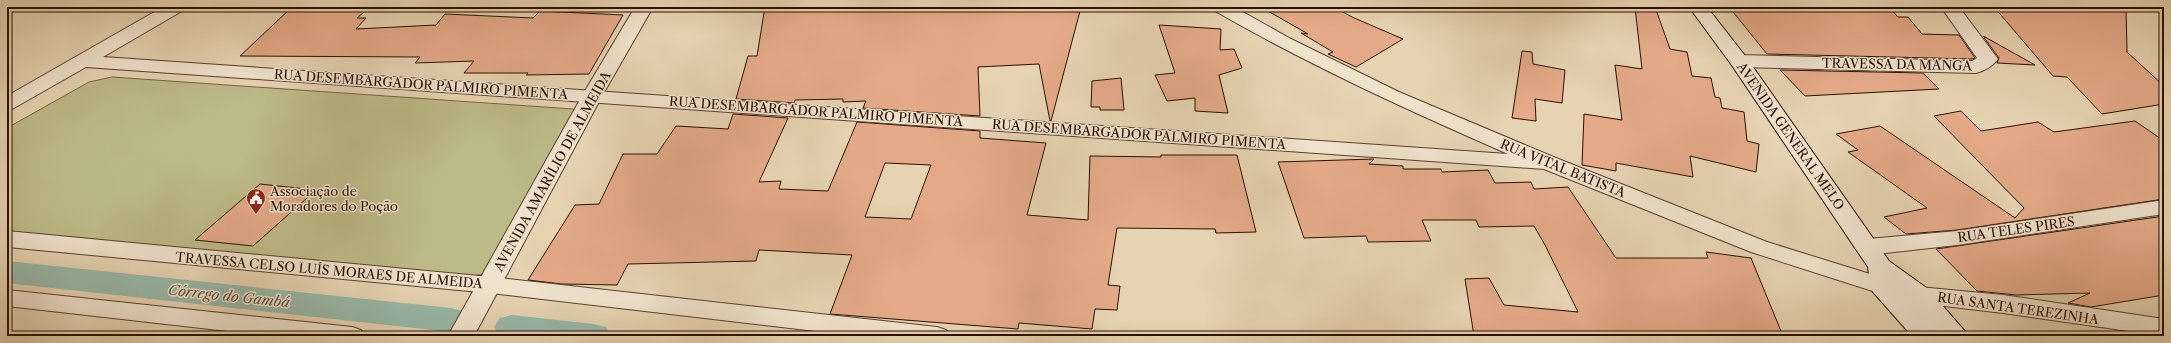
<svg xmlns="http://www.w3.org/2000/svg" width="2171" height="343" font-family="'Libre Caslon Text',serif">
	<rect width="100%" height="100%" fill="#e6d3b2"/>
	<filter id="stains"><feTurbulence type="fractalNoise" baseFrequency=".005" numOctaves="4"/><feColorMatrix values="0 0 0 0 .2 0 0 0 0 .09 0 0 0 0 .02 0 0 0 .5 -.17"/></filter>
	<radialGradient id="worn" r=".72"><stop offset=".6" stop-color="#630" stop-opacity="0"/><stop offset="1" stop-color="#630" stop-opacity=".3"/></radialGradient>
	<path fill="#bdba87" stroke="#746544" d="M112,77l461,32 6,5 -96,160 -23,4 -453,-43v-107l82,-46z"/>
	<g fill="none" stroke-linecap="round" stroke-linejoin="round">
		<g fill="#97b8a8" fill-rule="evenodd">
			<path d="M7,261l444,47 12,3 6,9 -6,9 -12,3 -444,-49z"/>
			<path d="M512,315l81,9 13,3 5,9h-111l-6,-9 6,-9z"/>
		</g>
	</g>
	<g fill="#e4aa88" stroke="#2b1000" fill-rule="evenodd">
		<path d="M292,7h78l-13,11h9l-10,11 80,-4 9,-11 88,4 7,-7 83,4 -34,59 -63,1 2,-2h-64l10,-12 -59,2 5,-6 -180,-1z"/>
		<path d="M765,7h304l-1,3 12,1 -29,110h-1l-11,-57 -61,3 2,49 -117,-8 3,-7 -23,1v-3l-48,1 -1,3 -58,-4 12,-43h9z"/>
		<path d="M1261,7h73l18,10 51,22 -47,28 -28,-13 5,-2 -32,-19 7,1z"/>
		<path d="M1635,7h20l15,42 17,3 5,24 19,2 4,19 5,1 2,10 22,4 3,29 12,3 -3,28 -66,-16 3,21 -77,-14v8l-34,-6 2,-51 38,6 -7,-55 27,4z"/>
		<path d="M1729,7h160l9,10h10l14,17 37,1 16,23 -3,1 -205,-5z"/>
		<path d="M1994,7h66l2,2 64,-2 1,45 37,34v18l-62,10 -35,-37 -14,-1z"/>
		<path d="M1159,25l62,4 -1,21 14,-1 8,19 -23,7 9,38 -33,-2v-13l-28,3 -12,-26 20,-2z"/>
		<path d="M1983,36l2,1 50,28 -38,-2 2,-5z"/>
		<path d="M1522,51l10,1 1,12 32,6 -3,33 -27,-4 1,22 -24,-3z"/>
		<path d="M1780,70l143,3 16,16 -134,7z"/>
		<path d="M1121,78l3,32h-24v-3h-9l1,-26z"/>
		<path d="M1961,111l20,20 57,-9 16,10 81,-11 29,20v58l-207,31 -51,4 -22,-17 43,-9 -79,-56 10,-2 -22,-16 44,-8 135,92 9,-10 -90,-92z"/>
		<path d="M733,114l55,4 -29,64 22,-1 -2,8 49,2 29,-69 123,9v7l66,5 -19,72 61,5 2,-64 71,1v-2h76l19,77 -40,1 -1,-4 -98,-1 -9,57 12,1 -3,24 -22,-1 -3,20 -73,-6 -1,6 -188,-15 22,-59 -93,-5 -3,11 -128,3 -11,21 -55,-1 -34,-4 47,-75 24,-1 24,-50h34l19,-28 52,3zM885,163l46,2 -20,54 -46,-2z"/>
		<path d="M1374,159l-5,5 34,2v3h38l1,3 46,-2 7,13 36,-1 3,7 34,-2 48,71h92l-2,-6 45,6 32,78h-309l-9,-57 24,-1 15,27 74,7 -33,-67 -11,-19 -55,1 -3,-7h-54l9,21 -63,1 -2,-6 -62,2 -26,-76z"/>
		<path d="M260,184l56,6 -63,56 -58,-6z"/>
		<path d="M2164,216v79l-73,12 -23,-4 22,-10 -74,2 -39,-4 -41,-42z"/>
	</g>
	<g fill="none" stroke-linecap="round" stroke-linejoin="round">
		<g stroke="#5a412c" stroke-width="2">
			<g id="minor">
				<path d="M163,7h22l-3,4 -79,46 1405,97c-101,-44 -197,-88 -293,-143l-3,-4h22l57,32 108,53 157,66 211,84 119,37 33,8 84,8 161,24v17l-161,-23 -84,-10 -37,-9 -131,-42 -207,-83 -1458,-102 -72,41 -7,2v-14z"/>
				<path d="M1941,7h18l39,52c-5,7 -14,12 -22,14l-237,-6 -7,-2 -3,-4 3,-4 7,-2 233,6 5,-3z"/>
				<path d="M2164,200v14l-207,31 -89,10 -8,-3 -4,-5 4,-5 8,-3 89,-8z"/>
				<path d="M7,231l483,46 447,50 9,3 4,6h-92l-368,-43 -483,-46z"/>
				<path d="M7,290l345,37 9,3 4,6h-94l-264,-30z"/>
			</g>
		</g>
		<g stroke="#5a412c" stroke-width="2">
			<path id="tertiary" d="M635,7h18l-51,89 -128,240h-26l134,-240z"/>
		</g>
		<g stroke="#2b1000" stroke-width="2">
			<path id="secondary" d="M1689,7h18l39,50 143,204 39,28 41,47h-28l-3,-3 2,3h-28l-39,-44 -3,-6 -2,-19 -137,-203z"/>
		</g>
		<use href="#minor" fill="#efe2cd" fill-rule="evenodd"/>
		<use href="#tertiary" fill="#efe2cd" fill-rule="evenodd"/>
		<use href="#secondary" fill="#efe2cd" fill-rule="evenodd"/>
	</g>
	<defs>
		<g id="civic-pin" transform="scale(1)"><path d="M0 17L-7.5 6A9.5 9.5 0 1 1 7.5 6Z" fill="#8f2418" stroke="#efe2cd"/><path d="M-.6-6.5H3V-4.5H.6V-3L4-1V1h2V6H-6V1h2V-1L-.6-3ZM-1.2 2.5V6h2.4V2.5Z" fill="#fff"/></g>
	</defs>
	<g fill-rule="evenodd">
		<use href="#civic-pin" x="256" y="198"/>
	</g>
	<g text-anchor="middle" stroke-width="3" stroke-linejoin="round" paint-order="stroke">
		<g font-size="13" fill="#2b1000" stroke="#efe2cd">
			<text transform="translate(1897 64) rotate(1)" y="5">TRAVESSA DA MANGA</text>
			<text transform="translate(421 84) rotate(4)" y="5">RUA DESEMBARGADOR PALMIRO PIMENTA</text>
			<text transform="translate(816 111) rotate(4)" y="5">RUA DESEMBARGADOR PALMIRO PIMENTA</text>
			<text transform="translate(1139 134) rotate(4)" y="5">RUA DESEMBARGADOR PALMIRO PIMENTA</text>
			<text transform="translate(1791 136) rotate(55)" y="5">AVENIDA GENERAL MELO</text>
			<text transform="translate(1563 168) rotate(22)" y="5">RUA VITAL BATISTA</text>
			<text transform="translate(552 171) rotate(-61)" y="5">AVENIDA AMARÍLIO DE ALMEIDA</text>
			<text transform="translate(2016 229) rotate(-8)" y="5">RUA TELES PIRES</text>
			<text transform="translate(329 270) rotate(5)" y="5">TRAVESSA CELSO LUÍS MORAES DE ALMEIDA</text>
			<text transform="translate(2018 308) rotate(8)" y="5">RUA SANTA TEREZINHA</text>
		</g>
		<g font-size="13" fill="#2b1000" stroke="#efe2cd" text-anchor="start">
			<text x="270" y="196">Associação de<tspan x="270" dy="15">Moradores do Poção</tspan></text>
		</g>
		<g font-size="14" font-style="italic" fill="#514b3b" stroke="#efe2cd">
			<text transform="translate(229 296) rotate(6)" y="5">Córrego do Gambá</text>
		</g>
	</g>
	<rect width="2171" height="343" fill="none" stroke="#e6d3b2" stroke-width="24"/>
	<rect x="8" y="8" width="2155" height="327" fill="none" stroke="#2b1000" stroke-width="2"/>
	<rect x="12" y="12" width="2147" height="319" fill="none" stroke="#2b1000"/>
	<rect width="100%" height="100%" filter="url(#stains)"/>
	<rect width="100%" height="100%" fill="url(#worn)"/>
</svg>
